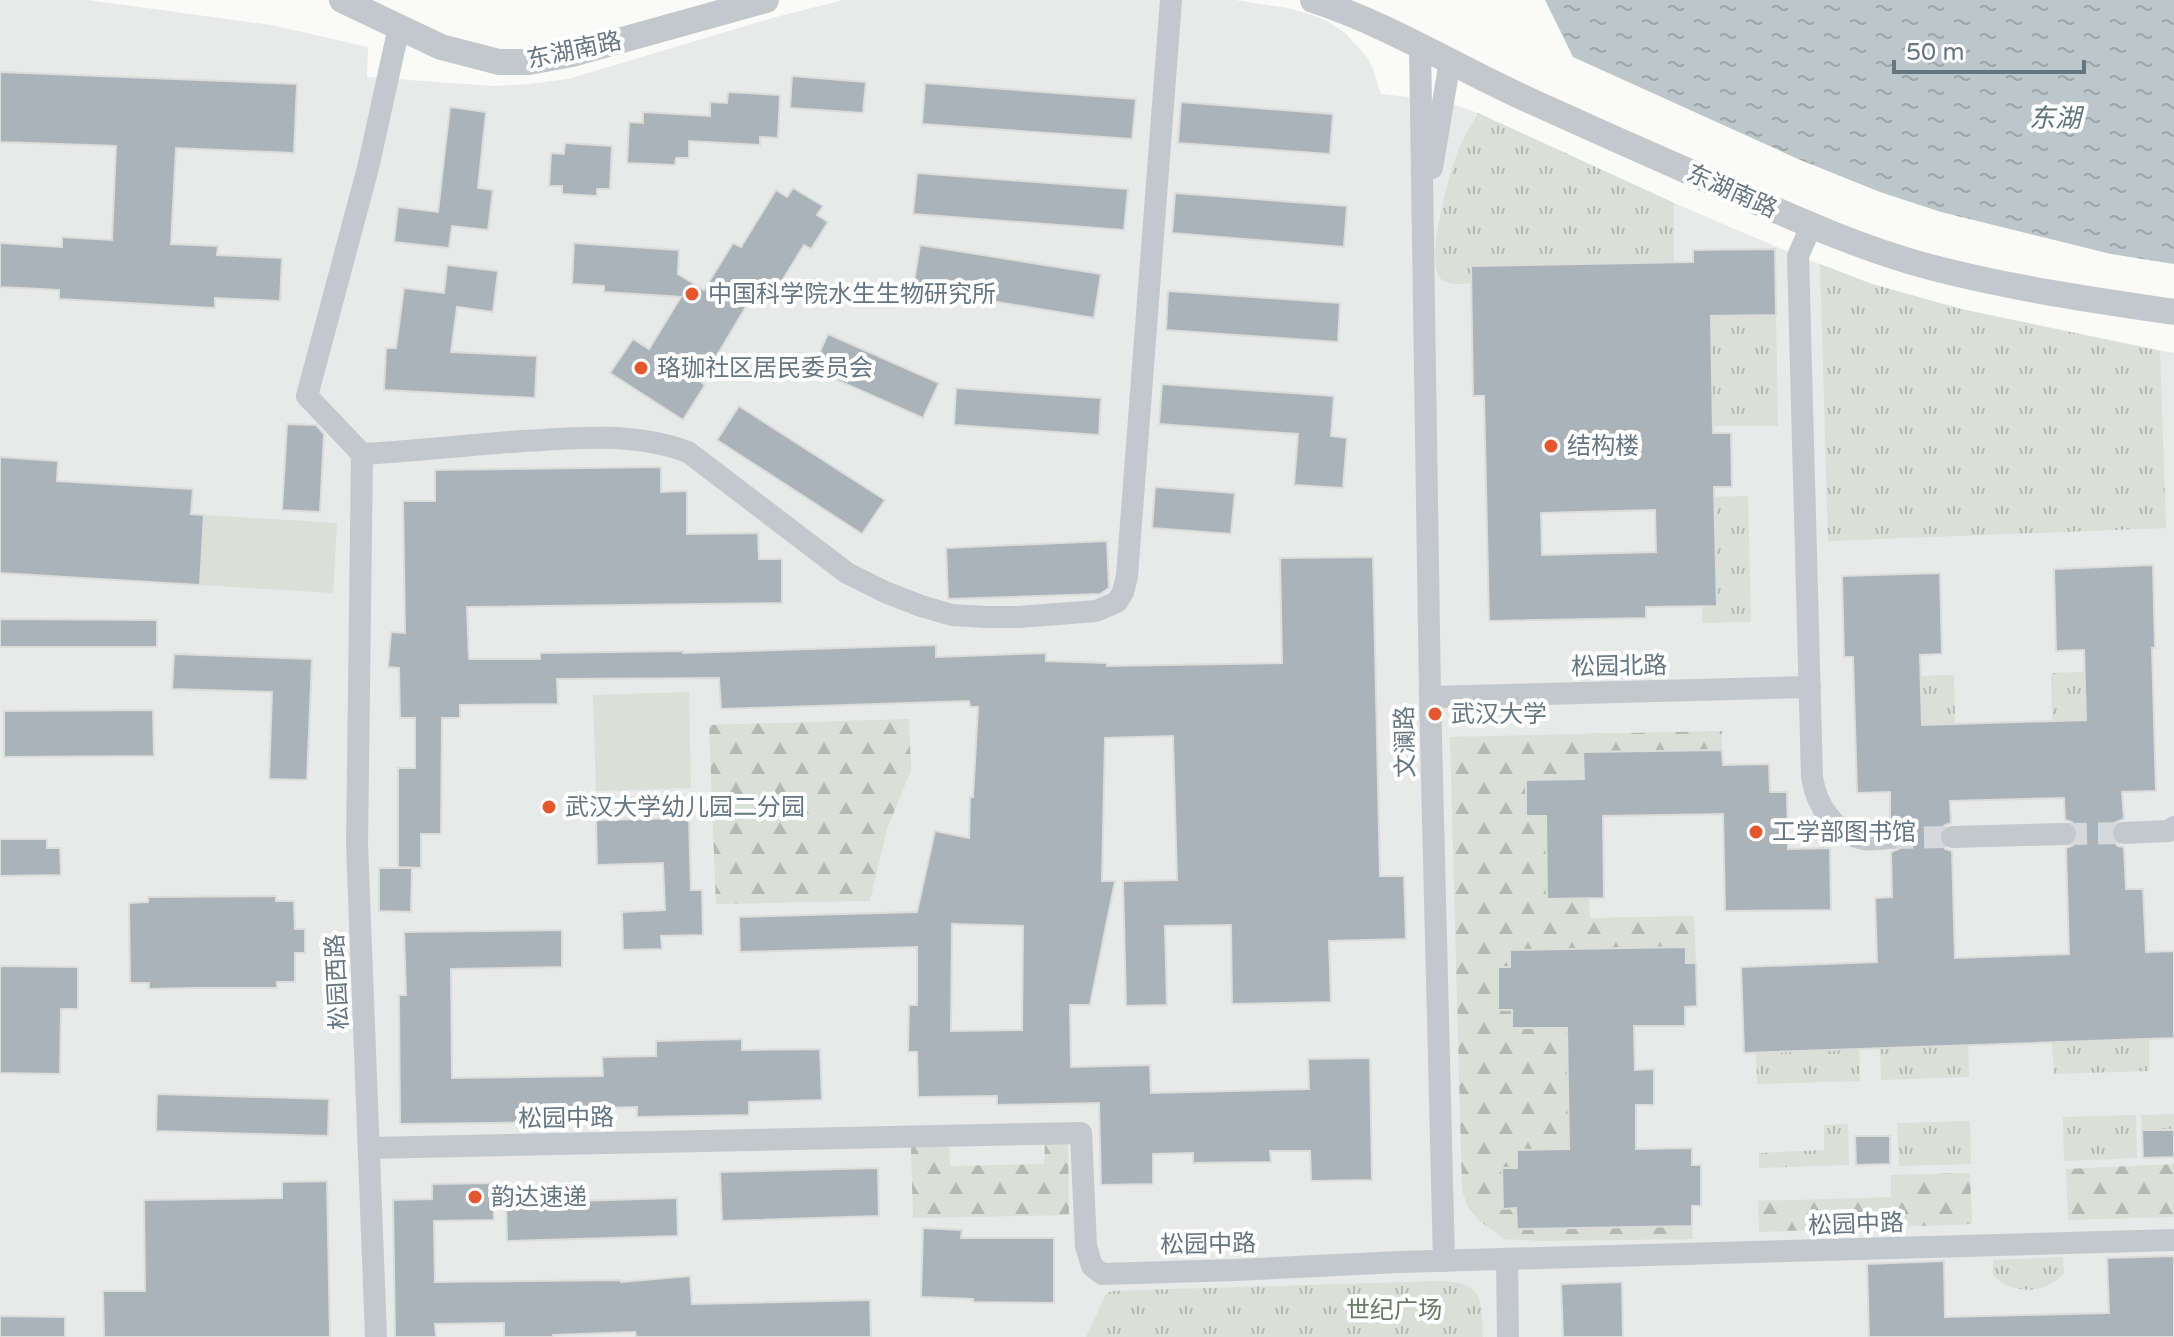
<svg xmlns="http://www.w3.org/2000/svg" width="2174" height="1337" font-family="'Varela Round','Noto Sans SC',sans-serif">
	<defs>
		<pattern id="grass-tufts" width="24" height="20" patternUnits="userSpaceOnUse" patternTransform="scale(2)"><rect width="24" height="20" fill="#dadfd7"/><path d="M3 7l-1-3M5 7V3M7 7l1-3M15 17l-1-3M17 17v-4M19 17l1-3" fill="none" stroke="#b4b9b4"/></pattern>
		<pattern id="forest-firs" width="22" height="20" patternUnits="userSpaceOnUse" patternTransform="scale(2)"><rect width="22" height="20" fill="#dadfd7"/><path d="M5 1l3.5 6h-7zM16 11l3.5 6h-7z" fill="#b4b9b4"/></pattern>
		<pattern id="water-ripples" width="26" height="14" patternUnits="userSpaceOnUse" patternTransform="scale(2)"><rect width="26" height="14" fill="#bbc7cb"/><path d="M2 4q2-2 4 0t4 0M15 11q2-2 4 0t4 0" fill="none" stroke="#9ca6aa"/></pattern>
	</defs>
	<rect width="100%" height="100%" fill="#fafaf8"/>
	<path fill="#e8e9e9" d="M0,0h88l183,25 97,22 -1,30 126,9 36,-2 39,-5 208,-62 67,-17h392l52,8 23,6 17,7 18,12 22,24 6,12 8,25 62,7 35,12 196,90 124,53 74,28 89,25 213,44v984h-2174z"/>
	<g fill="url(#grass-tufts)">
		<path d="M1478,113l196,90v59l-203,4v17c-10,1 -22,3 -30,-4 -18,-15 10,-112 19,-133 5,-11 12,-22 18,-33z"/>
		<path d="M1820,264l52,20 89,25 199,42 6,177 -338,13z"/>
		<path d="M1776,315l2,111h-65l-1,-110z"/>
		<path d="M1748,496l3,126 -49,1v-17l15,-1 -2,-108z"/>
		<path d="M2084,672l2,48 -34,1 -1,-48z"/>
		<path d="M1954,675l1,49 -33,1 -1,-49z"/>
		<path d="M2149,1038v33l-95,3 -2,-32z"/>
		<path d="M1968,1045l1,32 -88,3 -1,-33z"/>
		<path d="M1859,1049l1,32 -103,3 -1,-32z"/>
		<path d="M2174,1114v16h-32l-1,-15z"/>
		<path d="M2136,1115l1,43 -73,3 -1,-44z"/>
		<path d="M1970,1121l1,43 -72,2 -2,-43z"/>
		<path d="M1848,1124l1,41 -90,3v-15l65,-3v-25z"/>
		<path d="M2063,1257l1,16c-18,22 -52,22 -71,2v-15z"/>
		<path d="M1437,1281c46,1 45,15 46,56h-397l20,-43 6,-3z"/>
	</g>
	<g fill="url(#forest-firs)">
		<path d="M909,719l2,51 -24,59 -17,72 -154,3 -7,-179z"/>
		<path d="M1722,731v19l-138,2v27l-58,2v35h20l1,83h42l1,19 104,-2 2,47h-10l-1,-16 -175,3v17l-12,1v41l14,1v18h55l2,121 -52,19h-15l1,41 13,-1 1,21 175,-3 1,13 -155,2 -33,-2 -24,-17 -13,-14 -6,-18 -12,-453z"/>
		<path d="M1068,1143l1,72 -156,3 -2,-71 38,-1 1,20 94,-2 1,-20z"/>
		<path d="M2174,1164v53l-106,3 -2,-51z"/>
		<path d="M1970,1173l2,51 -213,8 -1,-31 133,-4v-22z"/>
	</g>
	<g fill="#dadfd7">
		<path d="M204,515l133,8 -4,70 -133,-8z"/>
		<path d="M689,692l2,96 -95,3 -3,-96z"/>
	</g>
	<path fill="url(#water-ripples)" d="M1545,0h629v264l-63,-10 -170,-42 -61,-20 -82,-33 -225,-102z"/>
	<g fill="#aab3b9" stroke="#dcdcda" stroke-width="2" fill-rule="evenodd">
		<path d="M0,72l297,12 -3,69 -118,-5 -5,96 47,2 -1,9 65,3 -2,43 -65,-3v10l-156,-9v-9l-59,-3v-44l62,4v-10l50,3 4,-94 -116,-4z"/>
		<path d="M792,76l74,6 -3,31 -73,-5z"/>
		<path d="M925,83l211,16 -4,40 -210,-15z"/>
		<path d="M728,92l52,3 -2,43 -18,-1v8l-71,-4v17h-13l-1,7 -48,-2 2,-41 14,1v-11l67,4v-14l17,1z"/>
		<path d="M1181,102l152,12 -3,40 -152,-11z"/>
		<path d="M450,107l36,5 -8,76 15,2 -5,40 -36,-4 -3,22 -55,-6 4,-35 40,5z"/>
		<path d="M565,143l47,3 -2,43h-13v7l-35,-2v-8h-13l2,-33 13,1z"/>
		<path d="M917,173l211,16 -4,41 -211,-16z"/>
		<path d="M793,188l30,18 -6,9 11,7 -17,27 -7,-4 -35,57 -12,-7 -3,7 -4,-2 -49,82 4,3 -22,35 -73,-47 23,-34 16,10 32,-52 -77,-5v-6l-32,-2 2,-41 105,7 -1,24 26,16 29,-47 8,4 35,-57 11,7z"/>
		<path d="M1175,193l172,13 -3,41 -172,-14z"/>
		<path d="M920,245l181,29 -7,44 -181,-30z"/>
		<path d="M1775,249l1,66 -65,1 2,117h18l1,54h-18l3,119 -71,1v11l-157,3 -5,-225h-11l-2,-130 222,-4v-12zM1655,510l1,42 -114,3 -1,-42z"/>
		<path d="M447,265l51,6 -5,41 -36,-5 -6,45 86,4 -2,42 -151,-8 2,-42h10l8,-60 40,5z"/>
		<path d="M1168,291l172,12 -2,39 -172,-12z"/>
		<path d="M828,334l111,49 -16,35 -111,-49z"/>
		<path d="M1162,384l172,12 -3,40 16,2 -4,50 -49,-3 4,-51 -139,-10z"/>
		<path d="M956,388l145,10 -2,37 -145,-10z"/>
		<path d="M739,406l146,94 -23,34 -145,-94z"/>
		<path d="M287,424l29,1 8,9 -4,78 -38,-2z"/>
		<path d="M0,457l58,4 -1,20 136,8 -2,25 13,1 -4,70 -200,-12z"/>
		<path d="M661,467v25l26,-1v43l71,-1 1,26h23v44l-315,4 2,52h71v-6l143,-2v2l253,-8v12l110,-4v8l61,2v3l175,-3 -2,-105 93,-1 7,319h24l2,63 -77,2 2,61 -99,2 -1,-79 -66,1 2,79 -41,1 -3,-125 54,-1 -4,-144 -68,2 -3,143h13l-25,124h-20l1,62 79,-2 1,28 158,-4 -1,-30 62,-1 2,122 -61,1 -1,-30h-40l1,11 -78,1v-10l-40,1v30l-52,1 -2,-82 -102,2v-9l-79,1 -1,-45h-9l1,-47h8v-58l-177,5 -1,-35 178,-5 18,-81 34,7 1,-41h3l5,-90h-8l-1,-6 -248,8 -2,-31 -162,1 1,25 -98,1v13h-18l-1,116h-20v34l-23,-1v-99h17v-50h-15l-1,-50 -11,-1 3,-35 14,1 -2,-132h32v-31zM952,924l71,2 -1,104 -71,1z"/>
		<path d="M1155,487l80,6 -4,41 -79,-6z"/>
		<path d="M1107,541l2,47 -9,6 -152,5 -2,-51z"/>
		<path d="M2153,565l2,83h-3l4,143 -34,1 2,27 -8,3 -6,11 3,8 5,5 6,1 2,42h17l3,63 28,-1v87l-430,15 -3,-86 136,-5 -2,-64 17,-1 -1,-45 8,-3 6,-11 -3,-8 -5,-5 -7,-1v-32l-33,1 -4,-136h-9l-2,-81 98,-3 2,81 -22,1 2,70 164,-5 -2,-70 -28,1 -2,-82zM2064,798l1,22 7,2 7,11 -2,8 -5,5 -6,2 3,106 -114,4 -3,-107 -7,-2 -7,-11 2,-8 5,-5 6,-2 -1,-22z"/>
		<path d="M0,619l157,1v27h-157z"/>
		<path d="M174,654l138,5 -5,121 -38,-1 3,-87 -100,-3z"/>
		<path d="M153,710l1,46 -150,1v-46z"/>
		<path d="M1722,750l1,15 46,-1 1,28h17l1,57 42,-1 1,62 -106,1 -2,-97 -120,2 1,82 -57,1 -1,-83h-20v-36l58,-1 -1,-27z"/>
		<path d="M689,818l2,72h11l1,45 -42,1 1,13 -39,1 -1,-38 43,-2 -2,-47 -66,2 -1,-45z"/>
		<path d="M0,839h47v9h13l1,27 -61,1z"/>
		<path d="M379,868h33l-1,44 -32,-1z"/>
		<path d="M276,896v5h18l1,28h10v24h-10v29h-18v6h-83l-45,1v-6h-19l-1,-80 19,-1v-5z"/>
		<path d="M562,930v37l-111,2 1,109 151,-2 -1,-19 54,-1v-15l86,-2v11l78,-1 2,51 -73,2v13l-112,2v-10l-69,2 1,13 -169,2 -1,-129h7l-2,-63z"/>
		<path d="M1686,947v16h10l1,43 -12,1v19h-51l1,44 19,-1v36h-18v44l56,-1v17h9v41h-9v20l-175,3 -1,-21 -13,1 -1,-41h15v-18l52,-1 -2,-121h-55v-18h-14v-43h12v-17z"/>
		<path d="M0,966l78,1v42h-17l-1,65 -60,-1z"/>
		<path d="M157,1094l172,5 -1,37 -172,-5z"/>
		<path d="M2142,1130h32v27l-31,1z"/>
		<path d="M1855,1136h35v28l-34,1z"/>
		<path d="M878,1168l1,48 -157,5 -2,-49z"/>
		<path d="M327,1181l3,156h-226l-1,-46h42l-1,-91 138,-2v-16z"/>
		<path d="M493,1183l1,37 -60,1 1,61 186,-2v2l69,-6 2,28 178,-4 1,37h-235l-1,-5 -82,3v2h-49v-14l-69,1 1,13h-41l-2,-137 39,-1v-15z"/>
		<path d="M677,1198l1,38 -171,5 -1,-38z"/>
		<path d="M923,1228l39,2 -1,8h93v65l-81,-1v-3l-52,-2z"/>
		<path d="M2174,1256v81h-305l-2,-73 77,-3 1,56 164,-4 -2,-55z"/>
		<path d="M1622,1282l1,55h-60l-2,-53z"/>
		<path d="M0,1316l65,1v20h-65z"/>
	</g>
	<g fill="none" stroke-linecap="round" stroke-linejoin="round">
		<g stroke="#d5d9db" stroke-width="22" stroke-dasharray="22 11" stroke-linecap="butt">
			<path d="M2065,834l59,-1"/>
			<path d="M1891,838l61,-1"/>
		</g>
		<g stroke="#c3c8cc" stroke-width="22">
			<path d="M1420,45l10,652 14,564"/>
			<path d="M1432,168l18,-107"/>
			<path d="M1811,226l-13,30 14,521c4,27 22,57 52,62 8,2 18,-1 27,-1"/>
			<path d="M362,454c50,-3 99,-8 149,-12 59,-4 120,-11 177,10l159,121 38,19 36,14 31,9 35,2h32l77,-6 21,-9 6,-10 4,-16 44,-576"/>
			<path d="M1430,697l380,-10"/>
			<path d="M2124,833l45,-2 5,-4"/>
			<path d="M1952,837l113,-3"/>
			<path d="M369,1148l712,-15 5,113 6,20 10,8 134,-4 162,-8 776,-22"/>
			<path d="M1507,1261l1,76"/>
			<path d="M376,1337l-19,-493 5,-390 -55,-58 61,-228 31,-141"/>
		</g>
		<g stroke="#c3c8cc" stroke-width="26">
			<path d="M342,0l99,47 58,15h30l43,-8 194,-54"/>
			<path d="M1313,0c77,25 146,69 220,102 64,29 129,58 193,86 67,30 133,60 204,79 80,21 162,33 244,45"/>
		</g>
	</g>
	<g fill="#e4572e" stroke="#fff" stroke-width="3">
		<circle cx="692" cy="294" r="8"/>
		<circle cx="641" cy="368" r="8"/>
		<circle cx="1551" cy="446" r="8"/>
		<circle cx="1435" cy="714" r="8"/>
		<circle cx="549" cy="807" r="8"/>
		<circle cx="1756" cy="832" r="8"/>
		<circle cx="475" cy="1197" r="8"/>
	</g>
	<g text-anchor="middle" stroke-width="8" stroke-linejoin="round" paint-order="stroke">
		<g font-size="24" fill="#657683" stroke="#fff">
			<text transform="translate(574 50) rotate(-12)" y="8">东湖南路</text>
			<text transform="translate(1732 191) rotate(24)" y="8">东湖南路</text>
			<text transform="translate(1619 666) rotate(-1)" y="8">松园北路</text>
			<text transform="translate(1405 742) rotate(-91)" y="8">文澜路</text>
			<text transform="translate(337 982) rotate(-93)" y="8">松园西路</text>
			<text transform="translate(566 1118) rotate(-1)" y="8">松园中路</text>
			<text transform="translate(1856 1224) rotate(-2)" y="8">松园中路</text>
			<text transform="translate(1208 1244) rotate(-1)" y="8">松园中路</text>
		</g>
		<g font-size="24" fill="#657683" stroke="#fff" text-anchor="start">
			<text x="708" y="302">中国科学院水生生物研究所</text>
			<text x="657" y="376">珞珈社区居民委员会</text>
			<text x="1567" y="454">结构楼</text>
			<text x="1451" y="722">武汉大学</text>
			<text x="565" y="815">武汉大学幼儿园二分园</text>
			<text x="1772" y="840">工学部图书馆</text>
			<text x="491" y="1205">韵达速递</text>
		</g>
		<g font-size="24" fill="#687a64" stroke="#fff">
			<text x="1394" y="1318">世纪广场</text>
		</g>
		<g font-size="26" font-style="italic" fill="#60757c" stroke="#fff">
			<text x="2055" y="127">东湖</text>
		</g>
	</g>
	<path d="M1894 60v12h190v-12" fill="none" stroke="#657683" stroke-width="4"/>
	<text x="1906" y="60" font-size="24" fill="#657683" stroke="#ffffff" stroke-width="6" paint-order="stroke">50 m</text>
</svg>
